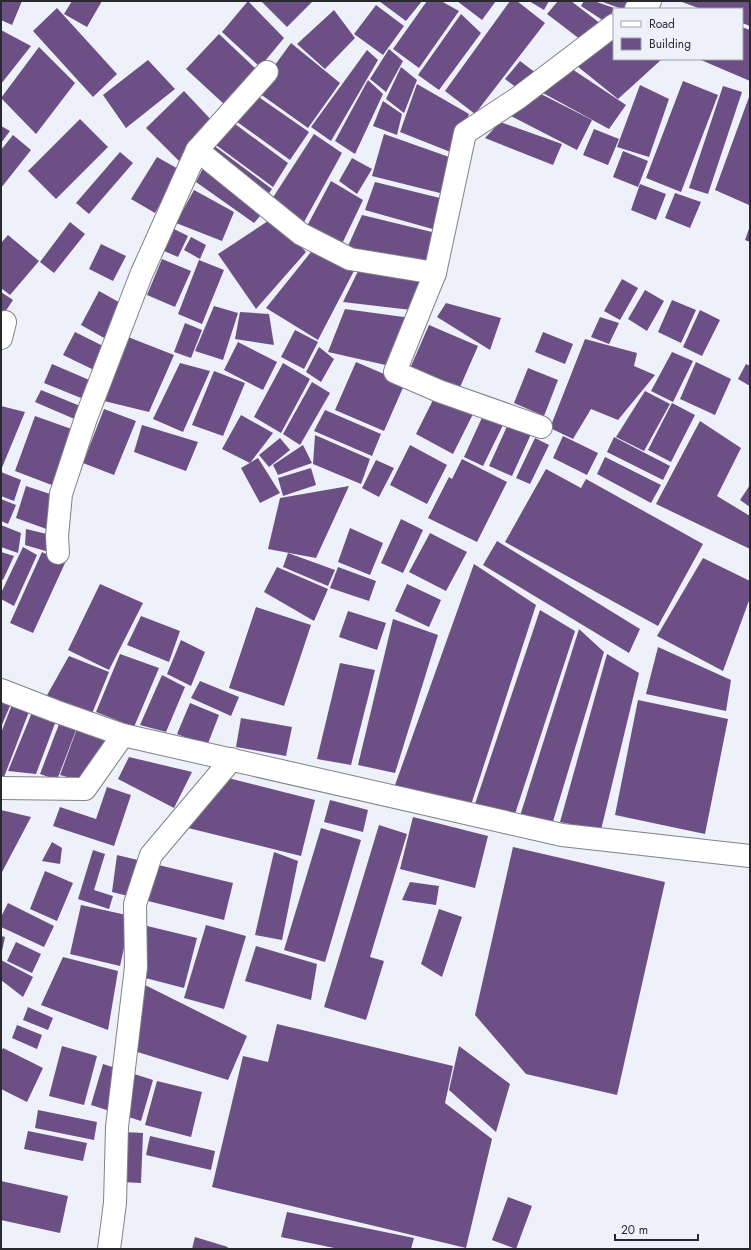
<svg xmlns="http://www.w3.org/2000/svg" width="751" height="1250" font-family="Jost,sans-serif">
	<rect width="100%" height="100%" fill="#eff1fa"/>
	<g fill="#6b4f85">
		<path d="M1,1h21l-10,24 -11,-5z"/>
		<path d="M72,1h30l-15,26 -23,-13z"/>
		<path d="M248,1l36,37 -24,29 -38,-35z"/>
		<path d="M261,1h52l-26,26z"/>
		<path d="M379,1h43l-16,20z"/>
		<path d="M427,1h14l18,10 -40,57 -26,-19z"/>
		<path d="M457,1h39l-14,19z"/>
		<path d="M510,1h7l28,22 -70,91 -30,-23z"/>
		<path d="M529,1h20l-5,9z"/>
		<path d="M558,1h13l30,23 -16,19 -38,-29z"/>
		<path d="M584,1h10l20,7 -7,15 -26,-17z"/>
		<path d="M600,1h30l-5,8h-3z"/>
		<path d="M683,1h67v25l-8,-3v-14h-41l-19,-7z"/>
		<path d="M376,5l28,21 -21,29 -29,-21z"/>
		<path d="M57,8l60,66 -24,23 -60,-66z"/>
		<path d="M334,10l21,28 -30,31 -28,-25z"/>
		<path d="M461,14l20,19 -42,57 -21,-15z"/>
		<path d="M742,27l8,3v51l-49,-21 1,-1h40z"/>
		<path d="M1,30l30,16 -30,38z"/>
		<path d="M219,34l39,37 -33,34 -39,-36z"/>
		<path d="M614,35v24h48l-44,40 -41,-33z"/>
		<path d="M291,43l49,40 -32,45 -52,-37z"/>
		<path d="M39,47l36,36 -39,51 -35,-36z"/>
		<path d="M389,49l14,12 -17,31 -16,-13z"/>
		<path d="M367,50l11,10 -47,81 -20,-14z"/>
		<path d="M148,60l27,29 -49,39 -23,-33z"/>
		<path d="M520,61l20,15 -19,15 -16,-12z"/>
		<path d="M401,67l16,13 -13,33 -18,-14z"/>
		<path d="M572,69l54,36 -17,24 -66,-36z"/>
		<path d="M368,80l15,14 -28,60 -20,-13z"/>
		<path d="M683,81l35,14 -37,97 -35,-14z"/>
		<path d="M417,84l52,30 -16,39 -53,-21z"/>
		<path d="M640,85l29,14 -20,58 -32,-10z"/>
		<path d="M723,86l19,6 -34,102 -19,-6z"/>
		<path d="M184,91l32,34 -37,36 -33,-33z"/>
		<path d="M253,93l56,39 -19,28 -57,-41z"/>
		<path d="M539,93l53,27 -15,30 -70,-36z"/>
		<path d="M749,97h1v104l-1,4 -34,-15z"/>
		<path d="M383,101l19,13 -5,21 -24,-9z"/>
		<path d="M80,119l28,28 -52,52 -28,-28z"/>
		<path d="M231,121l57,42 -15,24 -61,-45z"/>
		<path d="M500,122l62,22 -9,21 -68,-27z"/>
		<path d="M1,126l9,5 -9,12z"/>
		<path d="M594,129l25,10 -11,26 -25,-10z"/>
		<path d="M314,134l28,19 -38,69 -32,-23z"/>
		<path d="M384,134l68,24 -8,36 -72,-18z"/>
		<path d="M13,135l18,15 -30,38v-38z"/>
		<path d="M213,145l59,44 -8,11 -59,-46z"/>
		<path d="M623,151l25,10 -10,26 -25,-10z"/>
		<path d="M120,152l13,11 -44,51 -13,-11z"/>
		<path d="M157,157l23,13 -25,43 -24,-14z"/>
		<path d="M352,158l20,11 -15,25 -18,-13z"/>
		<path d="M206,162l61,46 -13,15 -58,-41z"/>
		<path d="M331,181l32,19 -22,46 -35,-18z"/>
		<path d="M375,182l69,17 -8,31 -71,-20z"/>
		<path d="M640,184l26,10 -10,26 -25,-10z"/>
		<path d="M194,190l40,22 -12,29 -46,-18z"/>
		<path d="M675,193l26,9 -11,26 -25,-10z"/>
		<path d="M362,215l74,18 -8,36 -84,-14z"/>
		<path d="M274,217l32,35 -50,57 -38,-55z"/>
		<path d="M70,222l15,12 -31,39 -14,-11z"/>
		<path d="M750,226v16l-5,-2z"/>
		<path d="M174,229l14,7 -10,21 -14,-6z"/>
		<path d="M8,235l31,26 -29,34 -9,-7v-45z"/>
		<path d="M191,237l15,8 -6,14 -16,-9z"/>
		<path d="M101,244l25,12 -13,25 -24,-12z"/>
		<path d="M315,247l42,18 -39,75 -52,-32z"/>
		<path d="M162,259l29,12 -16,36 -28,-12z"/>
		<path d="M199,260l25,10 -22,54 -24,-10z"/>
		<path d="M361,265l67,7 -17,38 -68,-8z"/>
		<path d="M622,279l16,9 -18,32 -16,-9z"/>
		<path d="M645,290l19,11 -17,30 -19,-12z"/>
		<path d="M99,291l25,14 -18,34 -25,-14z"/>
		<path d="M1,292l12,8 -10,15 -2,-2z"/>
		<path d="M672,300l24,10 -15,33 -23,-11z"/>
		<path d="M446,303l55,15 -11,32 -53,-33z"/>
		<path d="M214,306l24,7 -15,47 -28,-9z"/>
		<path d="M345,309l66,9 -21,48 -62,-14z"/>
		<path d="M700,310l20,10 -18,36 -19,-9z"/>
		<path d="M240,312l29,2 5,31 -39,-6z"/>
		<path d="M600,317l19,6 -10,21 -18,-7z"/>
		<path d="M185,323l17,7 -11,28 -17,-6z"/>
		<path d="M429,325l49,21 -21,48 -49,-21z"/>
		<path d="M295,330l23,12 -14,27 -23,-12z"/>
		<path d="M75,332l30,15 -11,23 -31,-15z"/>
		<path d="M543,332l30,12 -8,20 -30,-12z"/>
		<path d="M128,337l46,18 -25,57 -49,-12z"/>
		<path d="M585,339l52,14 -3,13 21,9 -37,45 -27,-11 -18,30 -23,-11z"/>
		<path d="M238,342l39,20 -14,28 -39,-20z"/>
		<path d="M319,347l15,12 -13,23 -15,-10z"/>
		<path d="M672,352l21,9 -20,41 -22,-11z"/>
		<path d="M356,362l49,21 -21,48 -49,-21z"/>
		<path d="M696,362l35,17 -16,36 -35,-16z"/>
		<path d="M180,363l30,8 -27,61 -30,-13z"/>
		<path d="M283,363l27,16 -29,54 -27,-16z"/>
		<path d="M52,364l42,18 -8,18 -42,-17z"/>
		<path d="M746,364l4,2v20l-12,-7z"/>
		<path d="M528,368l30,12 -14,36 -30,-13z"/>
		<path d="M214,371l31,12 -22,53 -31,-11z"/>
		<path d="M312,382l18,11 -30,52 -17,-11z"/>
		<path d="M41,390l44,18 -6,13 -44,-19z"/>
		<path d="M645,391l25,13 -26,47 -28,-14z"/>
		<path d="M436,394l37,20 -20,40 -37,-20z"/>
		<path d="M672,403l23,12 -24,47 -23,-12z"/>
		<path d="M1,406l24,6 -24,58z"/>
		<path d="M104,409l32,12 -22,54 -31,-12z"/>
		<path d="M325,410l56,24 -9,22 -58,-25z"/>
		<path d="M485,411l20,10 -22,45 -19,-9z"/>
		<path d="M241,415l32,18 -23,30 -28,-14z"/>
		<path d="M35,416l42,15 -20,56 -42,-16z"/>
		<path d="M700,421l41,27 -24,48 33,20v33l-94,-45z"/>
		<path d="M509,422l23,10 -20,44 -23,-10z"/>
		<path d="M142,425l56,17 -12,29 -52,-19z"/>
		<path d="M315,435l55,24 -9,25 -48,-20z"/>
		<path d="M563,436l35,17 -11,22 -34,-17z"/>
		<path d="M614,437l56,29 -7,14 -56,-28z"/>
		<path d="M280,438l10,12 -21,17 -10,-12z"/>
		<path d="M535,438l14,7 -19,39 -14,-6z"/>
		<path d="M303,445l9,18 -34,12 -5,-10z"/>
		<path d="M410,445l37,20 -20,39 -37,-19z"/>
		<path d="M605,457l56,28 -10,18 -54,-29z"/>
		<path d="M258,458l22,35 -20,10 -19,-35z"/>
		<path d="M462,459l45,23 -30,60 -49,-24 21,-41 3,2z"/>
		<path d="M376,460l18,8 -15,29 -17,-9z"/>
		<path d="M311,468l5,17 -33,11 -5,-18z"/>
		<path d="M546,469l35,19 5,-9 117,65 -45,82 -153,-84z"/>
		<path d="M1,472l20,8 -7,21 -13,-5z"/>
		<path d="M750,485v22l-10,-7z"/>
		<path d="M26,486l30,10 -4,35 -36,-13z"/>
		<path d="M349,486l-33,72 -48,-9 12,-51z"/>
		<path d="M1,499l15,6 -8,19 -7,-3z"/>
		<path d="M401,519l22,11 -20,43 -22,-10z"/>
		<path d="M1,525l20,8 -3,20 -17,-6z"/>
		<path d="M350,528l33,15 -13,32 -32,-13z"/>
		<path d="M26,529l25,6 -2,17 -24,-7z"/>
		<path d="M430,533l37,19 -21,39 -37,-19z"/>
		<path d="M497,541l143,88 -11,24 -146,-88z"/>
		<path d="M23,547l14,8 -23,51 -13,-7v-6z"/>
		<path d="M1,552l13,4 -11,24 -2,-1z"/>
		<path d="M42,552l23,11 -32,70 -23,-10z"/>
		<path d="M288,553l47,17 -7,16 -45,-19z"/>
		<path d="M703,558l47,23v17l-27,73 -66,-35z"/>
		<path d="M474,564l62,41 -65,200 -77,-17z"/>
		<path d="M277,567l51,22 -14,32 -50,-29z"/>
		<path d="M338,567l38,14 -7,20 -39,-13z"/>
		<path d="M100,584l43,19 -34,67 -41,-20z"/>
		<path d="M407,584l34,16 -12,27 -34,-16z"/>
		<path d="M256,607l55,18 -27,81 -55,-18z"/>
		<path d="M540,610l35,21 -61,186 -39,-13z"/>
		<path d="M348,611l38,12 -9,27 -38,-13z"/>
		<path d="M141,616l39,15 -11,31 -42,-17z"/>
		<path d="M393,619l45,16 -43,138 -37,-8z"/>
		<path d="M579,629l25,23 -53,176 -31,-12z"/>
		<path d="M181,640l24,12 -14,34 -24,-12z"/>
		<path d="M658,647l73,33 -5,31 -80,-17z"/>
		<path d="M120,654l39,14 -25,59 -38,-15z"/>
		<path d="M607,654l32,19 -38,157 -41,-8z"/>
		<path d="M69,656l40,16 -18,44 -45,-19z"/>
		<path d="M340,663l35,7 -24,95 -34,-6z"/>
		<path d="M162,675l23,12 -19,45 -26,-7z"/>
		<path d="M200,681l39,16 -8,19 -40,-18z"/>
		<path d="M1,695l12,4 -12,28z"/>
		<path d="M638,700l90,19 -23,115 -90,-19z"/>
		<path d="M13,702l17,7 -29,76v-52z"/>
		<path d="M190,703l29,12 -12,31 -30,-12z"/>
		<path d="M33,710l24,8 -21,56 -28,-3z"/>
		<path d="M241,718l51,9 -6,29 -50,-9z"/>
		<path d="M61,719l17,6 -21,55 -17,-6z"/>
		<path d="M78,726l36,13 -28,43 -26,-7z"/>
		<path d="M129,757l63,15 -18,36 -56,-29z"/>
		<path d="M224,777l91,23 -14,56 -117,-29z"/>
		<path d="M107,787l24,8 -17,51 -61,-20 7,-19 36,12z"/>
		<path d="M330,800l38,10 -5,22 -39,-10z"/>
		<path d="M1,810l30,7 -30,57z"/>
		<path d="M413,817l75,19 -13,52 -75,-19z"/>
		<path d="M379,825l28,9 -37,123 14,4 -18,59 -42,-13z"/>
		<path d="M321,828l40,12 -36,122 -41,-12z"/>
		<path d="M52,842l10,6 -2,16 -18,-3z"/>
		<path d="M513,847l152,35 -48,213 -91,-21 -51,-59z"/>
		<path d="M93,850l12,4 -11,36 19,6 -4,13 -31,-10z"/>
		<path d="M274,852l24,9 -16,79 -27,-5z"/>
		<path d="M117,855l116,28 -9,37 -112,-28z"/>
		<path d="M45,871l28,12 -16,38 -27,-12z"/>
		<path d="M410,882l29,4 -3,19 -34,-5z"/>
		<path d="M8,903l46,23 -10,21 -43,-20v-10z"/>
		<path d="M81,905l50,11 -11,50 -50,-12z"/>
		<path d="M439,909l23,8 -20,60 -21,-13z"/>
		<path d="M139,924l58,14 -13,50 -58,-15z"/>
		<path d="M206,925l40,11 -22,73 -40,-11z"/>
		<path d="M1,936l4,1 -3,14h-1z"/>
		<path d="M16,942l25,12 -9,19 -25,-12z"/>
		<path d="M256,946l61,18 -6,36 -66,-19z"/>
		<path d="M63,957l55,14 -10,59 -67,-25z"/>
		<path d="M1,960l32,17 -10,20 -22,-17z"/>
		<path d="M139,982l108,54 -19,44 -97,-30z"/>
		<path d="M28,1007l25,11 -5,12 -25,-10z"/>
		<path d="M277,1024l176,42 -8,37 47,36 -26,109 -254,-61 31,-131 25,6z"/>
		<path d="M17,1025l25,10 -5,14 -25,-11z"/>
		<path d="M62,1046l35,10 -13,49 -35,-9z"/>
		<path d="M459,1046l51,38 -14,48 -47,-42z"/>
		<path d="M3,1048l40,20 -16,34 -26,-13v-37z"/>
		<path d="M103,1064l50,16 -12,41 -50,-16z"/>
		<path d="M157,1081l45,11 -11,45 -46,-12z"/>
		<path d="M38,1110l59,12 -3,18 -59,-12z"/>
		<path d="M28,1131l59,12 -4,18 -59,-12z"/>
		<path d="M123,1132l20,1 -2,50 -20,-1z"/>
		<path d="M150,1136l65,15 -4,19 -65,-15z"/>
		<path d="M1,1181l67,15 -8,37 -59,-13z"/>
		<path d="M508,1197l24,9 -16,43 -24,-9z"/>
		<path d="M287,1212l127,26 -3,11h-72l-58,-12z"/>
		<path d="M195,1237l33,10 -1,2h-35z"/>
	</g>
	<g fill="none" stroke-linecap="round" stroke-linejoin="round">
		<g stroke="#80828a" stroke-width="24">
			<g id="minor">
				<path d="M636,9l14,-8"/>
				<path d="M267,72l-70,78 104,84 49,25 85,14"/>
				<path d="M1,338l4,-16"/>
				<path d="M541,427l-102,-36 -44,-19 40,-99 30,-140 53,-35 96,-73"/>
				<path d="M58,553l-1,-17 4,-42 25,-76 55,-143 56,-125"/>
				<path d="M1,690l54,21 68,24 439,100 188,21"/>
				<path d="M1,788l84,1 38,-54"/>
				<path d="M109,1249l6,-46 2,-76 19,-160 -1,-63 16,-49 81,-96"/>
			</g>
		</g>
		<use href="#minor" stroke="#fff" stroke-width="22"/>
	</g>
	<rect width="751" height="1250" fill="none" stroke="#28292c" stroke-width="4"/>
	<rect x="613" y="8" width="130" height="52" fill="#eff1fa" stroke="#9fa1a8"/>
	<rect x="621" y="21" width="20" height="6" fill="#ffffff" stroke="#9fa1a8"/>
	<text x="649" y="28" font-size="12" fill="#28292c">Road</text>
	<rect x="621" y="38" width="20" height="12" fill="#6b4f85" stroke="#9fa1a8"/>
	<text x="649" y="48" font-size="12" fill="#28292c">Building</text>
	<path d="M615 1234v6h83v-6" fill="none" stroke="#28292c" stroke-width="2"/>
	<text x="621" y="1234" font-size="12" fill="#28292c" stroke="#eff1fa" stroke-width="3" paint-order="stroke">20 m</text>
</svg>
